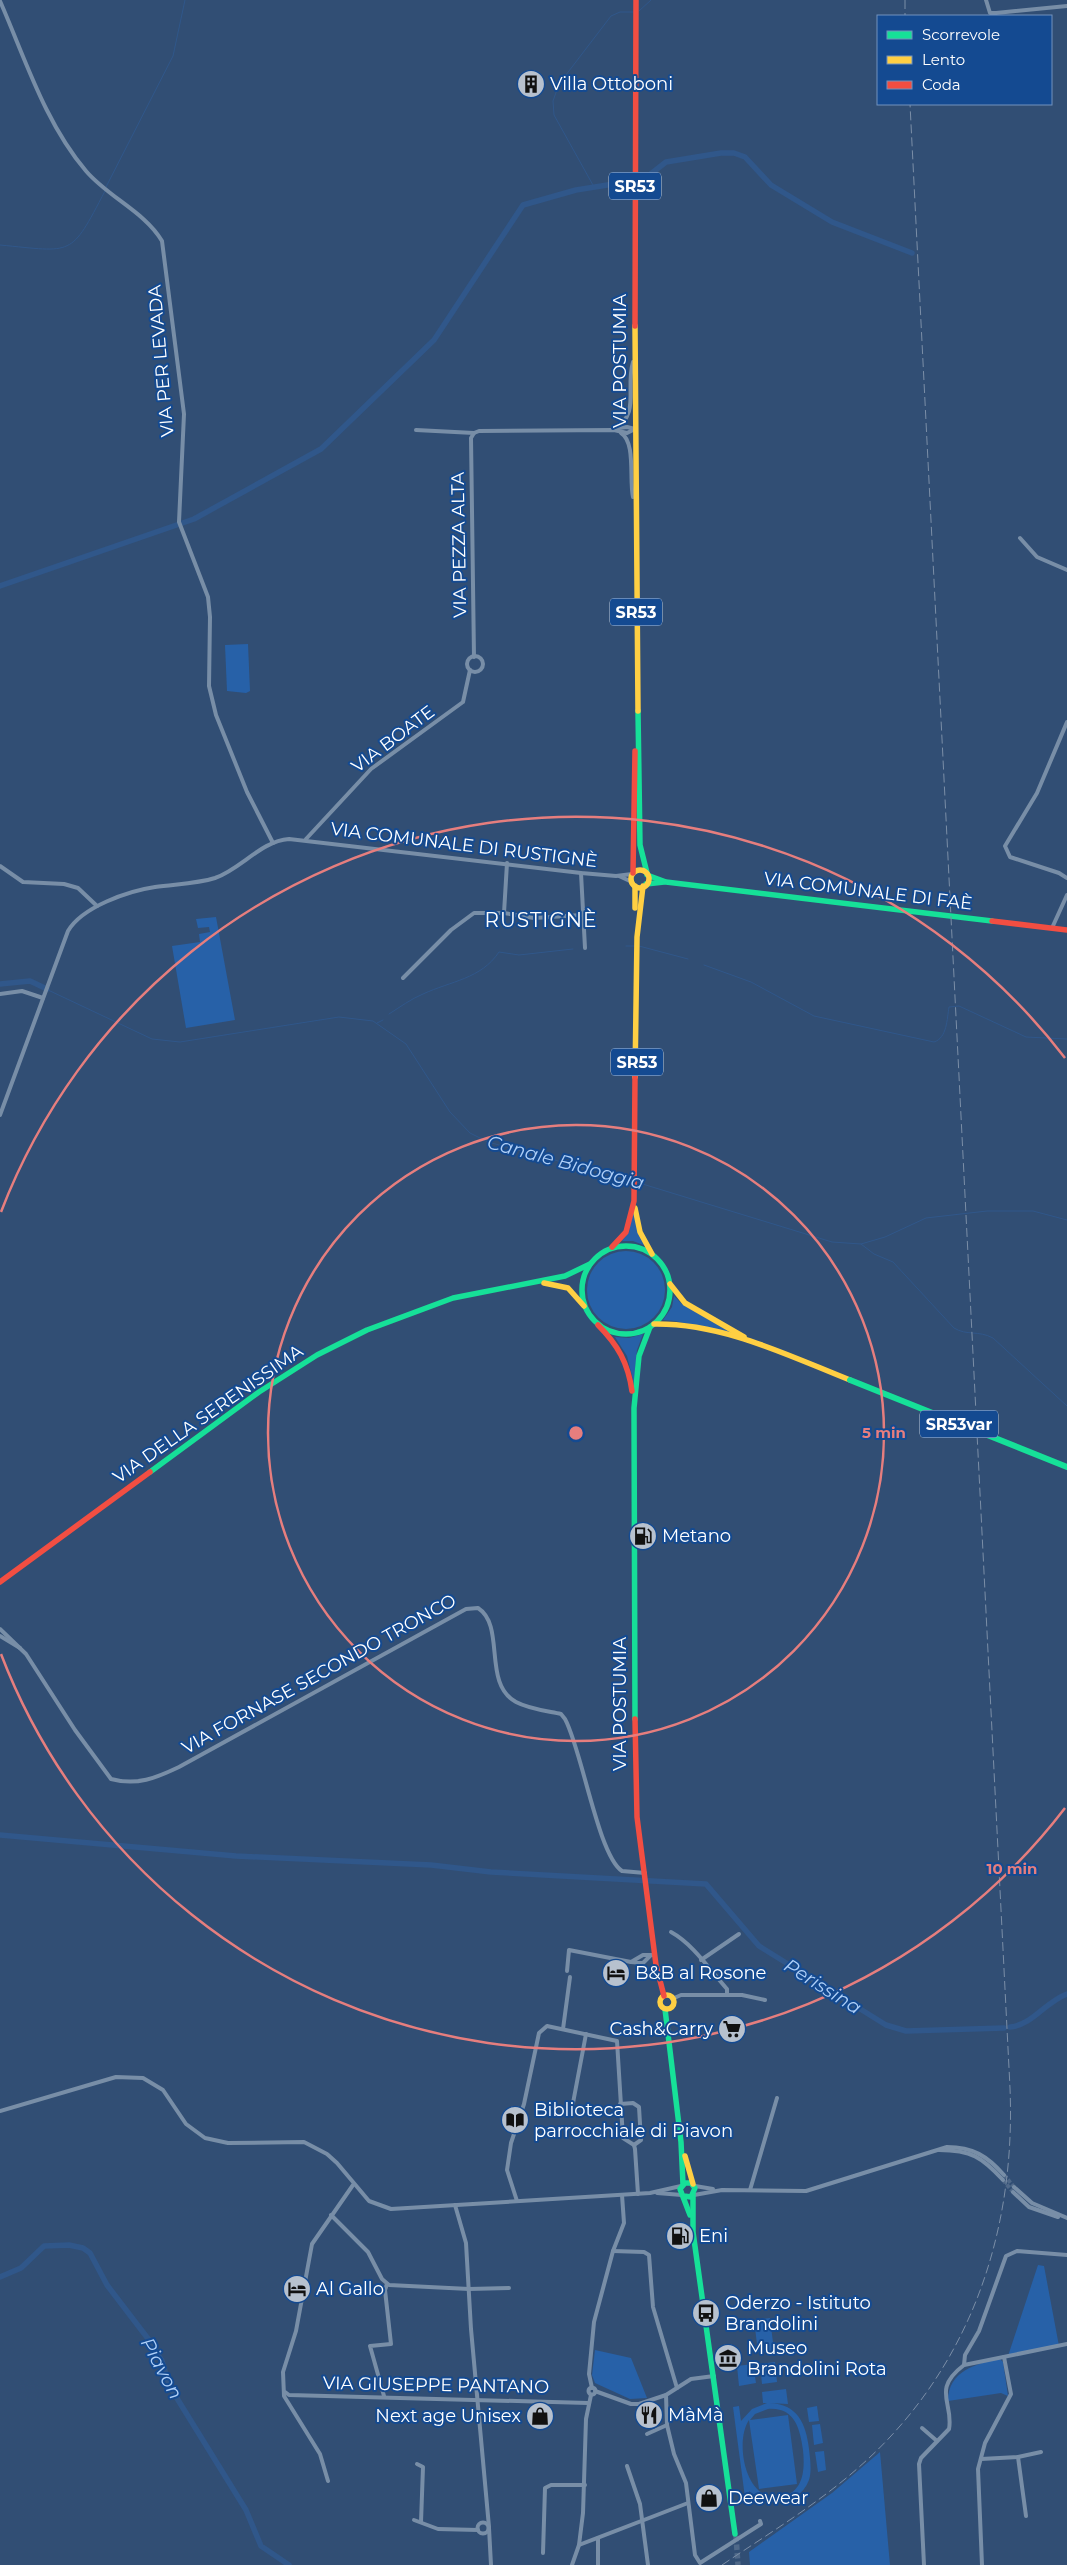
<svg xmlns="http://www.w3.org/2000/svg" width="1067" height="2565" font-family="Montserrat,sans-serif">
	<rect width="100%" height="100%" fill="#314e74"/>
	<g fill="#2761a8" fill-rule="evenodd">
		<path d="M248,644l2,47 -4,2 -19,-2 -2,-46z"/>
		<path d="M216,917l19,103 -49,8 -14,-82 28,-4 -1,-8 11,-2 -1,-5 -11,1 -2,-9z"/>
		<path d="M633,1209l13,37 -13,-5h-11l7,-9z"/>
		<circle cx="626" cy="1290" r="39"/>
		<path d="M674,1296l8,8 53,31 -60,-14 -12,-1 9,-13z"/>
		<path d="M643,1334l-6,16 -3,34 -7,-28 -12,-19 14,1z"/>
		<path d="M1038,2265l6,1 15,80 -51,10z"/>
		<path d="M770,2318l4,33 -16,1 -4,-32z"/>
		<path d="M595,2350l36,8 16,40 -17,1 -35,-16 -3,-8z"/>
		<path d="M1000,2359l3,3 5,34 -7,-3 -53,8c0,-30 29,-38 52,-42z"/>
		<path d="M775,2362l2,20 -15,2 -2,-20z"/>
		<path d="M753,2364l3,19 -17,3 -2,-20z"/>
		<path d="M786,2389l2,15 -19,-1c29,1 37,21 40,46 1,10 3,21 0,31 -10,26 -41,28 -60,11l2,14h-5l-13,-98 6,-1 2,15 11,-12 15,-6h-4l-1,-11zM768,2409c27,-2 32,20 35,41 2,20 1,45 -26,47 -33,2 -42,-57 -28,-77l10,69 38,-5 -9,-69 -38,5 5,-6z"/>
		<path d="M817,2406l2,15 -10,1 -2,-14z"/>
		<path d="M820,2424l3,19 -9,2 -2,-20z"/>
		<path d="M824,2451l2,19 -8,2 -3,-20z"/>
		<path d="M880,2452l10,113h-140l-1,-13 83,-59z"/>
	</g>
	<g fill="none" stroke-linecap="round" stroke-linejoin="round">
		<g stroke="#30578a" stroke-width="1">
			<path d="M639,11l12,-11"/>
			<path d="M106,187l67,-131 12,-56"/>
			<path d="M594,187l-40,-72 -1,-14 6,-17 52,-68 9,-4h13"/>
			<path d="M0,245c74,7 70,13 105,-54"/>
			<path d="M626,946h9"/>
			<path d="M639,946l49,13"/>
			<path d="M704,965l47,17 63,34 120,26c13,-4 13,-23 15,-35l10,-1 67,31 41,2"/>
			<path d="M48,990l104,49 28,3 159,-25 34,4 33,23 44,68 20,21 18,9 144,39"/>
			<path d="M389,1014c11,-7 22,-15 34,-20 28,-13 58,-15 76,-42l20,3 54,-6"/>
			<path d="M377,1023l6,-3"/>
			<path d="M636,1182l196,60 29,2 24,-7 41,-19 61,-7h46l34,9"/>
			<path d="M861,1244l13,10 19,8 61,66c13,8 24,2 39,10l74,68"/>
		</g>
		<g stroke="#30578a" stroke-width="5.5">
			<path d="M643,180l23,-18 55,-9h13l11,4 26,28 61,37 80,31"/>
			<path d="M0,586l194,-67 127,-70 113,-109 89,-135 53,-15 44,-7"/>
			<path d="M0,984l30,-3 17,8"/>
			<path d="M0,1835l236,21 195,9 60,7 215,12 53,62 127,79 20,6 98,-3"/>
			<path d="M1010,2027c23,-2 36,-26 57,-33"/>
			<path d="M0,2277l21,-9 23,-22 25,-1 14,3 7,5 17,32 42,55 13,21 8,26 76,123 15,36 28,19"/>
		</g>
		<g stroke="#506989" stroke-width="4" stroke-dasharray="4 2" stroke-linecap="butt">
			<path d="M1004,2175l10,12"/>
			<path d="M1003,2180l10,12"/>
		</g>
		<path stroke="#506989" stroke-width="5.5" stroke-dasharray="5.5 3" stroke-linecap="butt" d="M736,2536l2,29"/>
		<g stroke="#788ea7" stroke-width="4">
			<path d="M986,0l4,13h6l71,-7"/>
			<path d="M0,1c25,57 45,122 86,170 22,26 59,41 76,70l22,173 -5,108 29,75 2,20 -1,69 7,29 31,77 26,51"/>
			<path d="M619,428l8,-1 8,2"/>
			<path d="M416,430l58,3"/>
			<path d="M614,430c27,-17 11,-42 19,-68"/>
			<path d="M621,433c15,9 8,47 12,64"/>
			<path d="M1020,538l17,19 30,13"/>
			<circle cx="475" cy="664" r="8"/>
			<path d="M474,657l-3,-219 3,-5 5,-2 135,-1 13,3 8,-4"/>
			<path d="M1067,722l-30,71 -32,53 5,11 49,16 8,5"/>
			<path d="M306,839l65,-70 92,-67 7,-32"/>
			<path d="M0,866l23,16 41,2 14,4 19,18"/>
			<path d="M581,873l4,75"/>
			<path d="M619,876l13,6"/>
			<path d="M504,913l3,-50"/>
			<path d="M1052,928l15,-33"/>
			<path d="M403,978l48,-48 23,-17h30l30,5 48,-3"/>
			<path d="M0,994l22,-3 21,7"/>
			<path d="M0,1115l68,-184c14,-24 60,-40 87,-44 20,-3 41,-3 60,-9 26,-9 46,-37 74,-39l292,34 35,3 16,-2"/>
			<path d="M0,1629l26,25 49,76 36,49c26,7 45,-1 68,-12l287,-158 12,-1c28,18 4,76 38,94 13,7 31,9 45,12l4,5c17,31 33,136 57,152l23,2"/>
			<path d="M0,1636l20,12"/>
			<path d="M671,1932c22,12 39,38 56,57v6"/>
			<path d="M651,1955l-8,8 -12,-1 12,-7h12"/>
			<path d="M701,1960l38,-26"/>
			<path d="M567,1971l2,-21 62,12"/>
			<path d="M672,1999l9,-4h61l23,5"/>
			<path d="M563,2029l7,-52"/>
			<path d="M573,2103l13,-69"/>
			<path d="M620,2104l13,-1 6,4 2,33 -7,5"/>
			<path d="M0,2111l116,-34 27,1 20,12 23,34 19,14 23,5 76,-1 23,12 10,9 32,38 22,8 259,-16 31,-7"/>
			<path d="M939,2150c32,0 43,7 64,30"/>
			<path d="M695,2186l18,3"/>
			<path d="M1014,2187l18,16 35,15"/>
			<path d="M750,2190l27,-92"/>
			<path d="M1013,2192l16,15 29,10"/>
			<path d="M657,2193l25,2"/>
			<path d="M694,2195l28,-5 84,1 141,-44c26,0 40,9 57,28"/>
			<path d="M517,2201l-10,-31 4,-27 13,-39 15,-71 8,-7 70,15 6,97 11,7 1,4 3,45"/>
			<path d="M455,2205l11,38 5,86 18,198"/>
			<path d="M331,2215l37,37 14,27 7,6 80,4 40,-1"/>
			<path d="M613,2251l31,1 5,3 4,52 24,81"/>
			<path d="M1067,2255l-50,-4 -11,5 -27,75 -14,24 -1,10 103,-21"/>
			<circle cx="592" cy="2391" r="3.5"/>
			<path d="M592,2388l-3,-14 5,-52 19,-71 11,-28 -2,-28"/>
			<path d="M595,2391l36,13h8l27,-9 25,-16 23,-3"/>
			<path d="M285,2392l4,3 299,8"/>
			<path d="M666,2395l1,30 7,29 12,29 9,72 5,8 61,-39 -1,-3"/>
			<path d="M384,2396l-14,-50 21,-2 -6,-54 2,-6"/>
			<path d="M922,2428l15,13"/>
			<path d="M647,2434l20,-9"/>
			<path d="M1018,2457l8,59"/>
			<path d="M981,2459l37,-2 23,-5"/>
			<path d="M417,2464l6,3 -2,55"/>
			<path d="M627,2466l13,38 8,61"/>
			<path d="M328,2481l-8,-27 -36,-58 -1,-24 13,-41 16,-87 41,-59"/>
			<path d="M414,2520l24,9 40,1"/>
			<circle cx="483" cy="2528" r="5.5"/>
			<path d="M489,2528l2,37"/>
			<path d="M579,2545l109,-42"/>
			<path d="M543,2553l2,-65 6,-3h34"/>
			<path d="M572,2565l7,-20 4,-32 3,-94 5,-24"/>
			<path d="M598,2565v-27"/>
			<path d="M924,2565l-5,-101 2,-6 28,-29c5,-26 -18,-39 15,-64"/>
			<path d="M982,2565l-4,-96 7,-26 26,-49 -7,-37"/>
		</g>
		<g stroke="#16e098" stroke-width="5.5">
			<path d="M638,711l2,134 7,28"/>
			<path d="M647,875l19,7 326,39"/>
			<path d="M646,884l18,-2"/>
			<circle cx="626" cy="1290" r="44"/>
			<path d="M150,1472l109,-80 58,-37 50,-25 86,-32 112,-22 25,-12"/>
			<path d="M635,1719l-1,-311 5,-52 11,-29"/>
			<path d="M665,2009l16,133 2,42"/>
			<path d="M693,2195v37l42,302"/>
			<path d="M684,2196l7,1 4,-9 -4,-5h-6l-5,6 10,26"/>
		</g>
		<g stroke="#ffcf43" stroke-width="5.5">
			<path d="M635,326l3,385"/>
			<circle cx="640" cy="879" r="9"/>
			<path d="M635,886v22"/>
			<path d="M635,1077l2,-140 6,-51"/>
			<path d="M635,1208l5,24 12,22"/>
			<path d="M544,1283l24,5 16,18"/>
			<path d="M670,1284l15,19 59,34"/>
			<path d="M654,1324c69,-1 133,31 196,56"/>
			<circle cx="667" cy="2002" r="7"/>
			<path d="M685,2156l8,28"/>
		</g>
		<g stroke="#f24e42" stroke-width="5.5">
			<path d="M635,326l1,-326"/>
			<path d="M633,873l2,-122"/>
			<path d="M992,921l75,9"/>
			<path d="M612,1247l14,-15 8,-31 1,-124"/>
			<path d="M598,1325c20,20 30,38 34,66"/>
			<path d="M0,1582l150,-110"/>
			<path d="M635,1719l2,98 19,148 8,31"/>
		</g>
		<g stroke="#7b8ea7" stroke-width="1" stroke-dasharray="9 4" stroke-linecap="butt">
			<path d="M905,0v16"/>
			<path d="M722,2565c46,-31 94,-60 136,-97 111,-97 158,-234 152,-380l-100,-1984"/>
		</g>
		<path stroke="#16e098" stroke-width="6" d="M850,1380l217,87"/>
	</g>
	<g fill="none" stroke="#e67e7e" stroke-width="2.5">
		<circle cx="576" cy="1433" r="308"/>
		<path d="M1065 1808A616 616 0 0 1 1 1654M1 1212A616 616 0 0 1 1065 1058"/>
	</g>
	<defs>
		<g id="building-disc" transform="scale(1.4375)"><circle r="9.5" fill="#b7c1ce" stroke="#144a91"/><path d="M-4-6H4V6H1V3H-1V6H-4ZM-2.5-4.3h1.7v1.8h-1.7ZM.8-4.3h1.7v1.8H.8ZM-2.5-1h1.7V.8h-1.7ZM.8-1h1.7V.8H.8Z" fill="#111"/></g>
		<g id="fuel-disc" transform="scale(1.4375)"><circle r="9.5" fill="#b7c1ce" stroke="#144a91"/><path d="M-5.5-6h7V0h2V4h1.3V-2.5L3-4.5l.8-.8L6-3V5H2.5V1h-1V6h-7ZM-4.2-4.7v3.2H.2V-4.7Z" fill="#111"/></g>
		<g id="hotel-disc" transform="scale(1.4375)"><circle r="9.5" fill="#b7c1ce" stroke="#144a91"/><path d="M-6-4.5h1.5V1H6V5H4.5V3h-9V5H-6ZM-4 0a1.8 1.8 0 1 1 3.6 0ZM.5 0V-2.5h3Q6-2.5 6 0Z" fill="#111"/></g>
		<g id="supermarket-disc" transform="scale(1.4375)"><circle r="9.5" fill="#b7c1ce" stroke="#144a91"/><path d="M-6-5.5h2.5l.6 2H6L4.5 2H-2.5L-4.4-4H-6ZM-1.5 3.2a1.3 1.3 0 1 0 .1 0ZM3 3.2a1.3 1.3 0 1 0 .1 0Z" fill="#111"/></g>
		<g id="library-disc" transform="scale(1.4375)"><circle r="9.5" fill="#b7c1ce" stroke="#144a91"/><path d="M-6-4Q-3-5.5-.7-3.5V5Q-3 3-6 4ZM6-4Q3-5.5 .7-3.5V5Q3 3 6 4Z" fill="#111"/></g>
		<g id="bus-disc" transform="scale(1.4375)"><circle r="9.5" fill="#b7c1ce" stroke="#144a91"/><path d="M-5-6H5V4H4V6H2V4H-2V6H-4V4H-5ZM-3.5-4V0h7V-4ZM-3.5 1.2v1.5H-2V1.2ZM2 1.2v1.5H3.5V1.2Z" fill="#111"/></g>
		<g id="museum-disc" transform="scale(1.4375)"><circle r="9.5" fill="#b7c1ce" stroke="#144a91"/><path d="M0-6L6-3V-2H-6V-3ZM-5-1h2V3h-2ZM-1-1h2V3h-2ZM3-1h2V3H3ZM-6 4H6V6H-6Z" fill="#111"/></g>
		<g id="restaurant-disc" transform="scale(1.4375)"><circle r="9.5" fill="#b7c1ce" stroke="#144a91"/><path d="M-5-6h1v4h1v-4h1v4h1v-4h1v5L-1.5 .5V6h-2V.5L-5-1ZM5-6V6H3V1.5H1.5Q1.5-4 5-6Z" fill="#111"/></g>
		<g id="shop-disc" transform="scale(1.4375)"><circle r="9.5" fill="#b7c1ce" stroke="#144a91"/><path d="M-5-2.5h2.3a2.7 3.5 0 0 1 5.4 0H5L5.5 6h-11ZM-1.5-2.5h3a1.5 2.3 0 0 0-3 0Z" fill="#111"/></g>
	</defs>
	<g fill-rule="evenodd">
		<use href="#building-disc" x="531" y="84"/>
		<use href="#fuel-disc" x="643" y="1536"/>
		<use href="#hotel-disc" x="616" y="1973"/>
		<use href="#supermarket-disc" x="732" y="2029"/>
		<use href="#library-disc" x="515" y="2120"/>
		<use href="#fuel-disc" x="680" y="2236"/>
		<use href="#hotel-disc" x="297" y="2289"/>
		<use href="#bus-disc" x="706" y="2313"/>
		<use href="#museum-disc" x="728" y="2358"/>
		<use href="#restaurant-disc" x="649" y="2415"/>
		<use href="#shop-disc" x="540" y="2416"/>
		<use href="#shop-disc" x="709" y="2498"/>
	</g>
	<g text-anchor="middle" stroke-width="4" stroke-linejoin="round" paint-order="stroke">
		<g fill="#144a91" stroke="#b8c9de" stroke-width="1">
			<rect x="609" y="172.5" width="52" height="27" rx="4"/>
			<rect x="610" y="598.5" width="52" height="27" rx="4"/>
			<rect x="611" y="1048.5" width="52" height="27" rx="4"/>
			<rect x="920" y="1410.5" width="78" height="27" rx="4"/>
		</g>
		<g font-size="16" font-weight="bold" fill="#fff">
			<text x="635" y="192">SR53</text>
			<text x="636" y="618">SR53</text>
			<text x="637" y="1068">SR53</text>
			<text x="959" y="1430">SR53var</text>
		</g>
		<g font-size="18" fill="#fff" stroke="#144a91" text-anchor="start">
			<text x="550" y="90">Villa Ottoboni</text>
			<text x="662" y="1542">Metano</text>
			<text x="635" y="1979">B&amp;B al Rosone</text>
			<text x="713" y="2035" text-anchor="end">Cash&amp;Carry</text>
			<text x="534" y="2116">Biblioteca<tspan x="534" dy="21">parrocchiale di Piavon</tspan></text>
			<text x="699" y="2242">Eni</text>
			<text x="316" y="2295">Al Gallo</text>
			<text x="725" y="2309">Oderzo - Istituto<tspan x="725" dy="21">Brandolini</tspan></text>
			<text x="747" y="2354">Museo<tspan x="747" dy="21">Brandolini Rota</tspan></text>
			<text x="668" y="2421">MàMà</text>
			<text x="521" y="2422" text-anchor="end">Next age Unisex</text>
			<text x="728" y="2504">Deewear</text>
		</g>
		<g font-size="18" fill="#fff" stroke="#144a91">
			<text transform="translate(161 361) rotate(-95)" y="6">VIA PER LEVADA</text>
			<text transform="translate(620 361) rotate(-90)" y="6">VIA POSTUMIA</text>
			<text transform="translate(459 545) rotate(-91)" y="6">VIA PEZZA ALTA</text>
			<text transform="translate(393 739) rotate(-37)" y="6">VIA BOATE</text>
			<text transform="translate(464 845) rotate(7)" y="6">VIA COMUNALE DI RUSTIGNÈ</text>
			<text transform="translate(868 891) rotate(7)" y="6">VIA COMUNALE DI FAÈ</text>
			<text transform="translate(208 1414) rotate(-35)" y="6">VIA DELLA SERENISSIMA</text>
			<text transform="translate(319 1674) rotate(-29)" y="6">VIA FORNASE SECONDO TRONCO</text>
			<text transform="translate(620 1704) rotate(-90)" y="6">VIA POSTUMIA</text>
			<text transform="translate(436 2385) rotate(1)" y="6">VIA GIUSEPPE PANTANO</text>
		</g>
		<g font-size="19" font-style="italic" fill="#aecff8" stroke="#144a91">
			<text transform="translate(566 1162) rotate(15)" y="7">Canale Bidoggia</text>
			<text transform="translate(823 1986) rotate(32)" y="7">Perissina</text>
			<text transform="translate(162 2368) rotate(62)" y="7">Piavon</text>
		</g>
		<g font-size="20" letter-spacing="1" fill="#fff" stroke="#144a91">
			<text x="541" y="927">RUSTIGNÈ</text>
		</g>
	</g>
	<circle cx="576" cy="1433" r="8" fill="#e67e7e" stroke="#144a91" stroke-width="2.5"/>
	<g font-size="15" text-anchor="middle" font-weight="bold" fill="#e67e7e" stroke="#144a91" stroke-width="4" stroke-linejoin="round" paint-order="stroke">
		<text x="884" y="1438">5 min</text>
		<text x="1012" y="1874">10 min</text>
	</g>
	<rect x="877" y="15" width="175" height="90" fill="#144a91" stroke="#7292bd"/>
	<rect x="887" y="31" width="25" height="8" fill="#16e098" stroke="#7292bd"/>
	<text x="922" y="40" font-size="15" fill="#ffffff">Scorrevole</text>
	<rect x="887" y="56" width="25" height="8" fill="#ffcf43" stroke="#7292bd"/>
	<text x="922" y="65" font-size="15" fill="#ffffff">Lento</text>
	<rect x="887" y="81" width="25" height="8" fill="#f24e42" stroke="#7292bd"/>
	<text x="922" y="90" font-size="15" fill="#ffffff">Coda</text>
</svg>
